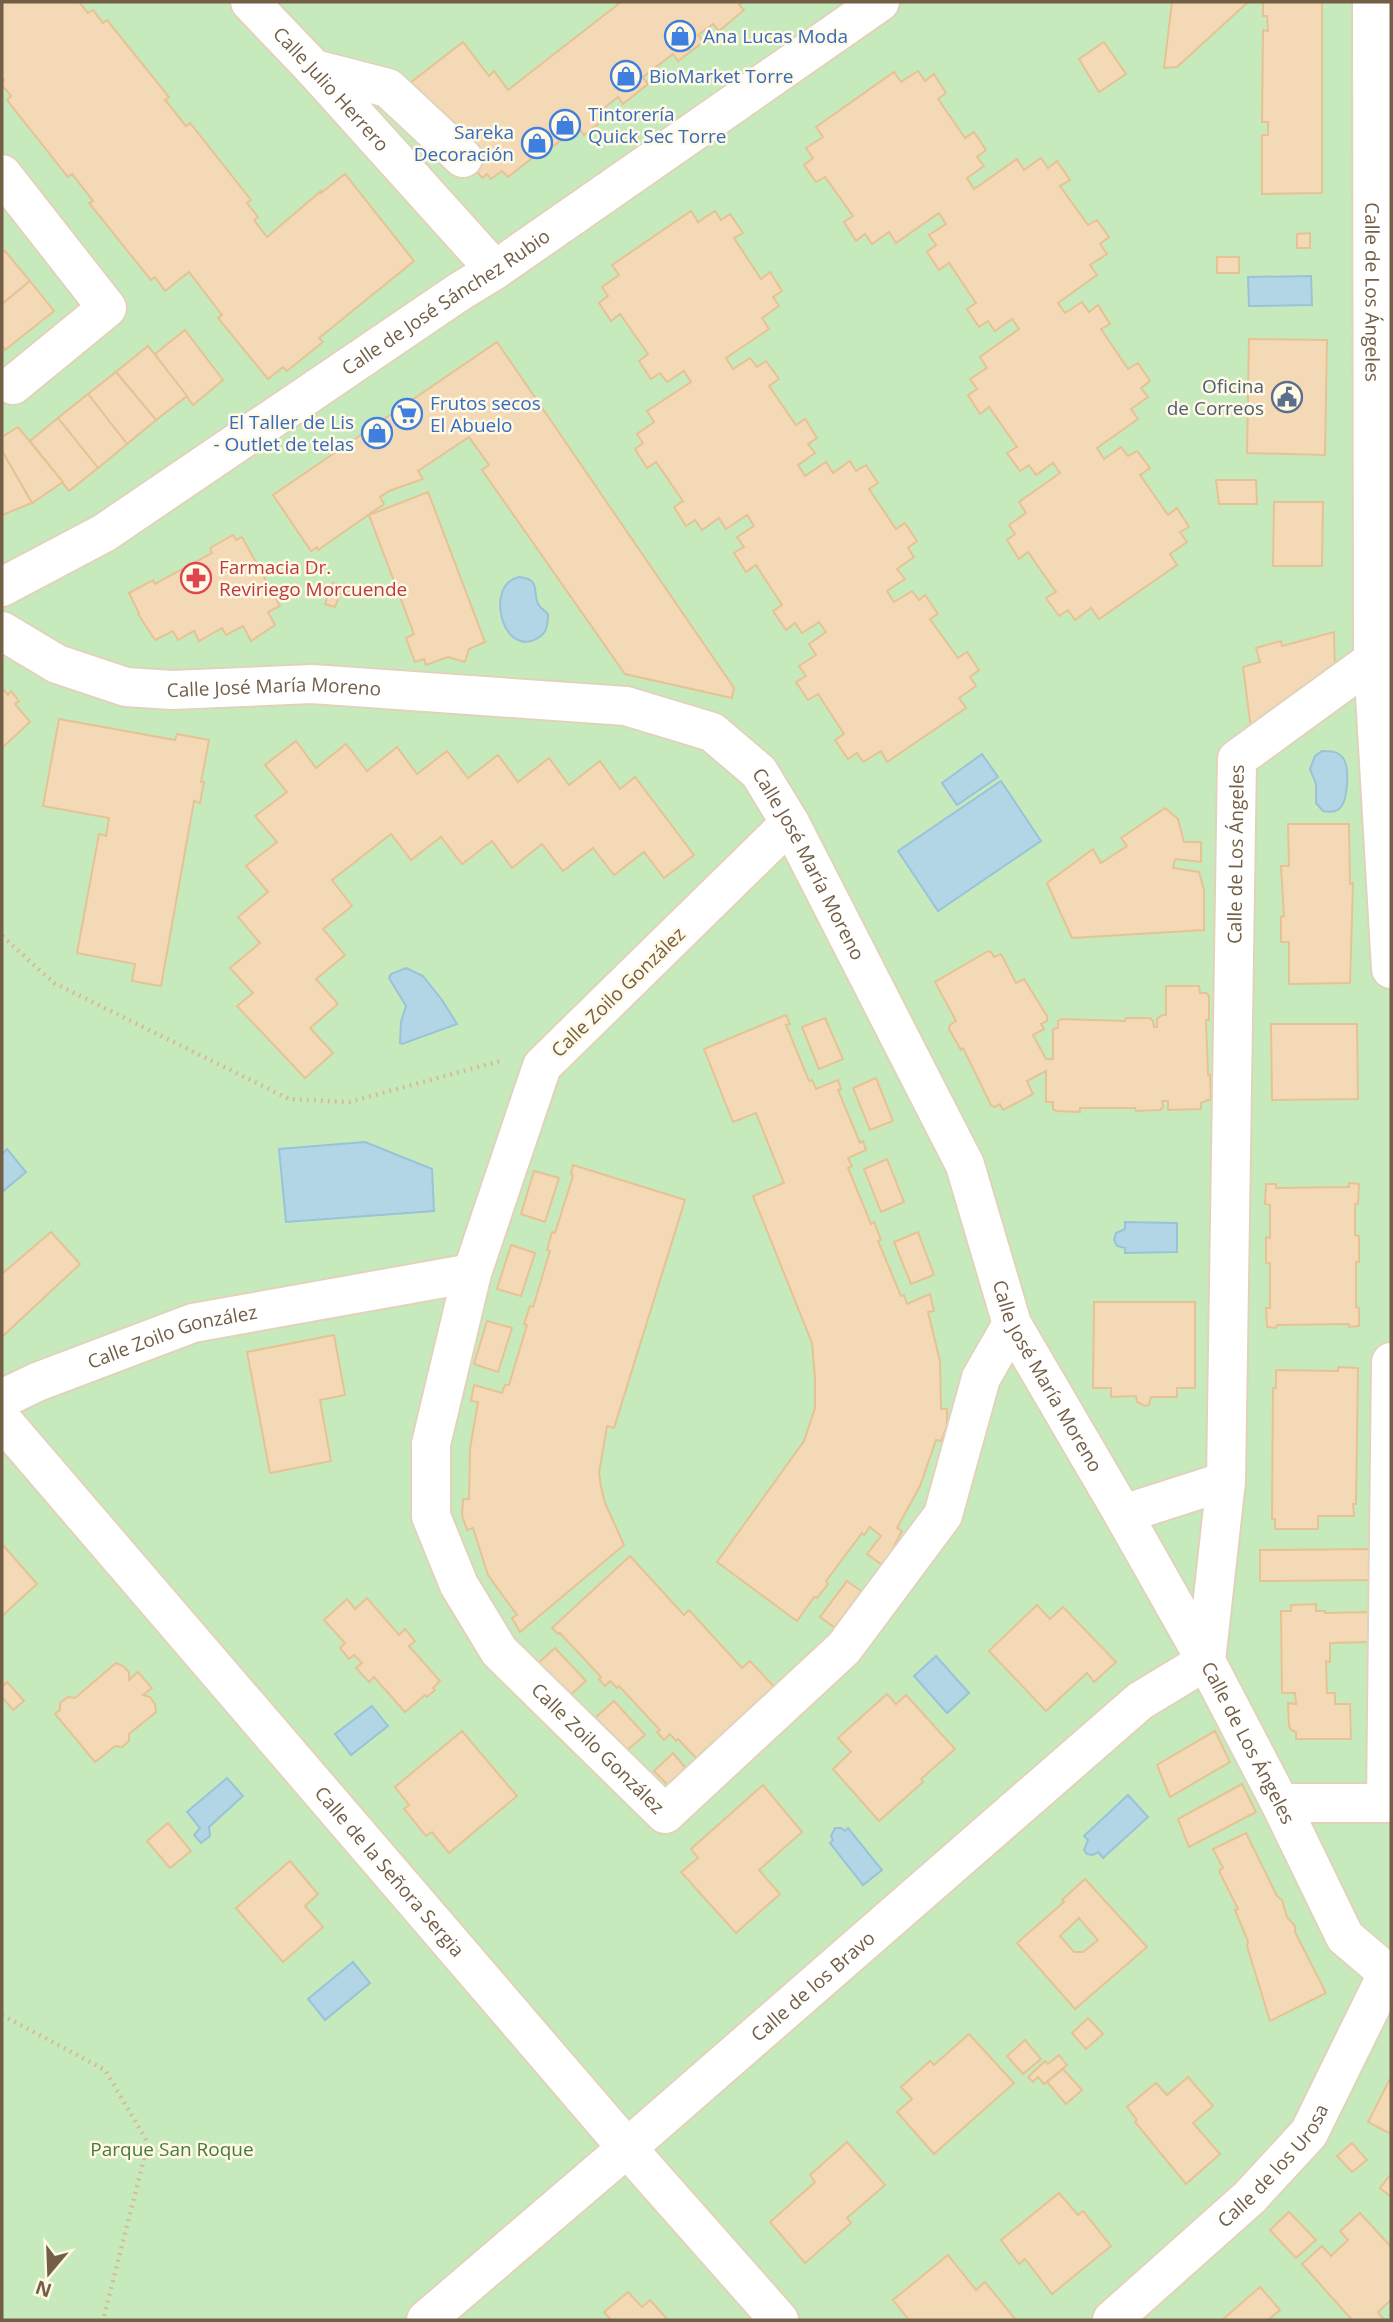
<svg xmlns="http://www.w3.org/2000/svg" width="1393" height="2322" font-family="'Open Sans',sans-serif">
	<rect width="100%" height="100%" fill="#fdf6de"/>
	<rect fill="#c7eabd" x="2" y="2" width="1389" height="2318"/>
	<g fill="#b3d6e6" stroke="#99c3d9" stroke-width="2">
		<path d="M1311,276l1,29 -63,1 -1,-29z"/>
		<path d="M519,577c21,2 14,12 18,24 1,6 7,9 11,13 0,10 -1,19 -10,24 -36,21 -54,-54 -19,-61z"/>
		<path d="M1322,751c8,0 16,0 21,7 7,9 5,44 -4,51 -5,4 -11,3 -16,2l-7,-8v-19l-6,-15 5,-13z"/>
		<path d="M982,754l16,23 -41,28 -15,-22z"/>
		<path d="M1001,781l40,60 -103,70 -40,-60z"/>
		<path d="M406,968l17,8 19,24 15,24 -55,20 -2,-1 1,-21 5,-16 -17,-28 2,-4z"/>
		<path d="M365,1142l67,27 2,42 -148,11 -7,-73z"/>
		<path d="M7,1149l19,23 -24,20v-38z"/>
		<path d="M1125,1222l52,1v29l-52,1v-5l-8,-2 -3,-6 2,-7 9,-4z"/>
		<path d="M936,1656l33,37 -22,20 -33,-37z"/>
		<path d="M372,1706l16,20 -37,29 -16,-21z"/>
		<path d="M227,1778l16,18 -34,31 1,9 -9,7 -7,-8 6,-7 -13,-16z"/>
		<path d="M1128,1795l20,22 -45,41 -5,-6 -5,3 -6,-1 -3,-4 4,-10 -4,-4z"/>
		<path d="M835,1828h6l4,3 3,-3 34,42 -19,15 -33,-42 3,-3 -2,-4z"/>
		<path d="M353,1962l17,21 -45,37 -17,-21z"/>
	</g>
	<g fill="#f3d9b5" stroke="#e6c295" stroke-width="2" fill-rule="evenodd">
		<path d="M2,2h77l9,11 5,-3 10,13 4,-3 62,77 -4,3 21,26 4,-3 61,77 -4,3 11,14 -4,3 13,17 54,-46v2l24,-19 69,87 -95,77 4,4 -10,8 -26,21 -4,-4 -15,12 -50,-61 4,-3 -33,-43 -24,19 -10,-14 -4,3 -62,-77 4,-2 -21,-27 -4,3 -61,-77 4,-4 -9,-11 2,-5 -2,-3z"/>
		<path d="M621,2h123l-5,3 5,5 -25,21 -6,-7 -15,11 5,7 -25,19 -5,-7 -30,23 5,7 -25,20 -5,-7 -15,12 6,6 -25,20 -6,-8 -36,28 -2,-3 -32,25 -6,-6 -11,8 -4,-5 -5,4 -72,-95 53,-41 26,34 5,-5 14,19z"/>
		<path d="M1172,2h76l-71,65 -13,1z"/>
		<path d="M1260,2h62v191l-60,1v-59h6v-13h-6l1,-92 5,1 -1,-15h-4v-13z"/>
		<path d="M1104,42l22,32 -27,18 -20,-33z"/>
		<path d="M918,71l7,10 9,-7 12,19 -8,6 27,39 9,-6 12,18 -9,7 7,9 -17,12 7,11 43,-30 7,11 17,-12 7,10 9,-7 13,19 -10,6 28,39 9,-5 12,17 -9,7 7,10 -17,11 7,10 -39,28 7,10 17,-11 7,10 9,-7 12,19 -9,5 27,40 10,-6 12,18 -9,7 7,9 -17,12 7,10 -41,29 7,11 17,-12 7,9 9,-5 13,17 -10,7 28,40 9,-7 12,19 -9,5 7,10 -17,12 7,11 -78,54 -8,-11 -16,12 -7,-10 -9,6 -13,-18 10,-6 -28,-40 -9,7 -12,-19 8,-6 -6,-9 17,-12 -7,-11 41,-29 -7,-10 -17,12 -7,-10 -9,6 -13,-18 10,-6 -28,-40 -9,7 -12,-19 9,-6 -7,-10 17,-11 -7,-11 39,-28 -7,-10 -17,12 -7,-10 -9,6 -12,-18 9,-6 -27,-40 -10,7 -12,-18 9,-7 -7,-10 17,-11 -7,-11 -43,30 -7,-11 -17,12 -7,-10 -9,7 -12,-19 9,-6 -28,-39 -9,5 -12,-17 9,-7 -7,-10 17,-11 -7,-10 78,-55 7,10z"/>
		<path d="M691,211l7,11 17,-11 6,9 9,-6 13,19 -9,5 27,41 9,-7 12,19 -9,6 6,9 -17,12 7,11 -43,29 7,11 17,-11 7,9 9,-6 13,18 -10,7 27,39 9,-6 12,19 -9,6 7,9 -17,12 7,11 21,-14 7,11 17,-12 6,10 10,-6 12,18 -9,6 27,40 9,-6 12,18 -9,7 6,9 -17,12 8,10 -18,12 7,11 18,-11 7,9 6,-5 13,19 -8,5 28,39 9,-6 12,18 -9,7 6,9 -17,12 7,10 -79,54 -6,-11 -18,11 -6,-9 -9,6 -13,-19 9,-6 -26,-40 -10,6 -12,-18 10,-6 -7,-10 17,-11 -7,-11 17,-12 -7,-10 -17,11 -7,-10 -9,7 -13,-19 9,-6 -26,-40 -10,7 -12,-19 10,-6 -7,-10 17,-11 -7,-11 -21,14 -7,-11 -17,12 -7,-10 -9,6 -12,-19 9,-6 -27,-39 -9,6 -12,-19 8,-6 -6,-9 17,-12 -7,-11 44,-29 -7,-11 -17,11 -7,-9 -9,6 -12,-18 9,-7 -28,-40 -9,7 -12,-18 9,-7 -6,-9 17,-12 -7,-10z"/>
		<path d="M1310,233v15h-13v-14z"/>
		<path d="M5,251l25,30 -28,23v-50z"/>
		<rect x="1217" y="257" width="22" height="16"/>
		<path d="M30,281l24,30 -49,39 -3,-5v-41z"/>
		<path d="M185,330l38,50 -30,25 -38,-51z"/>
		<path d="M1249,339l78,1 -2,115 -78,-2z"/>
		<path d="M497,342l237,346 -2,10 -107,-24 -143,-204 7,-5 -20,-28 -51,34 5,8 -34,12 -9,6 4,7 -66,46 -1,-3 -6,4 -38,-56z"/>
		<path d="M148,346l39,50 -31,24 -40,-48z"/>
		<path d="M116,372l40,48 -29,24 -39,-50z"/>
		<path d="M88,394l39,50 -29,24 -40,-50z"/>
		<path d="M58,418l40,50 -29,23 -39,-50z"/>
		<path d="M18,427l45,55 -31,21 -30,-52v-14z"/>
		<path d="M2,451l30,52 -30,12z"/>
		<path d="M1216,480h40l1,24h-38z"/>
		<path d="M428,492l57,150 -16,7 -4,13 -17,-5 -22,8 -2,-6 -9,3 -9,-24 8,-4 -45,-119z"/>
		<path d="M1274,502h49l-1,64h-49z"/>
		<path d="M233,535l3,5 6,-3 38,69 -12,6 7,13 -24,16 -8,-15 -17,9 -4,-7 -23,13 -5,-10 -16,9 -5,-9 -18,9 -17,-26 1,-1 -10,-20 24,-13 2,4 57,-31 -2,-5z"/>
		<path d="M333,583l10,3 -8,21 -10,-3z"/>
		<path d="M1334,632l1,44 -84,53 -8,-62 17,-5 -4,-14 25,-7 1,5z"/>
		<path d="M4,690l4,5 3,-4 8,10 -4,3 15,18 -28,26v-57z"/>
		<path d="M59,719l116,21 2,-6 32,6 -8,42h3l-4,21 -6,-2 -33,185 -29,-5 3,-17 -58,-11 22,-119 7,2 3,-18 -66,-12z"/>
		<path d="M296,741l20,27 30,-24 21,27 30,-24 20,27 30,-23 21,27 30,-23 20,27 31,-24 20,27 31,-24 20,28 15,-12 59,78 -30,23 -20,-26 -30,23 -21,-27 -30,23 -21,-27 -30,24 -20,-27 -30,23 -21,-27 -30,23 -20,-26 -59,46 20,26 -29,23 22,26 -29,24 22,25 -28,24 23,25 -28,25 -68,-72 16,-13 -23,-25 30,-25 -22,-26 30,-25 -22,-26 31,-24 -22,-26 32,-24 -22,-27z"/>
		<path d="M1165,808l13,11 6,23h17v20l-26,-3 -2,9 26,4 5,18v40l-132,8 -25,-55 46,-34 8,14 26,-17 -6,-8z"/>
		<path d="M1288,824h61l1,60 3,-1 -3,100 -61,1v-42h-8v-25l3,-1 -3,-50h8z"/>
		<path d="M988,951l3,1 3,5 7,-3 15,29 8,-4 23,37v5l-6,3 3,5 -11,6 13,24h7v-30l5,-1v-7l3,-2 64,2 1,-3h24l3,3 1,6h3v-8l5,-4h4v-29h33l1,7h6l3,3v24h-3l2,55h2l1,24 -10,4v6l-33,1v-9h-6l1,6 -3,3 -24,1 -1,-3h-55v4l-24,-1 -3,-2v-7h-7v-31l-19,10 6,13 -30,16 -3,-6 -6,3 -3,-2 -28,-57 -2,2 -12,-21 1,-4 6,-4 -21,-39z"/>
		<path d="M786,1015l4,9 -4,1 23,56 3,-1 4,9 22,-9 3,9 -3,1 22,53 3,-2 3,9 -18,8 4,8 -4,2 23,56 3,-2 7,18 -3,1 23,55 3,-1 3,9 23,-10 4,17 -6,1 12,49 1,48h6v17l-6,15 -5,-1 -16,46 -23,42 5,3 -8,15 7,5 -13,18 -21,-15 14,-18 -11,-9 -6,8 -2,-2 -36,48 2,3 -11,14 -3,-1 -17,24 -80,-59 87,-121 11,-33v-30l-3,-35 -59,-147 31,-13 -28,-70 -23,9 -29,-73z"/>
		<path d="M825,1018l18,41 -24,10 -17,-42z"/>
		<path d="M1271,1024h86l1,75 -86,1z"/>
		<path d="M876,1078l17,43 -23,9 -17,-42z"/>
		<path d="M887,1159l17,43 -23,10 -17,-43z"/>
		<path d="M573,1165l112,35 -71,228 -7,-2 -8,47 2,14 4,16 19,42 -104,87 -8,-14 5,-3 -29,-40 -15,-47 -6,2 -5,-15 1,-16h6l1,-50 8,-47 -7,-1 3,-16 28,8 3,-8h4l18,-60 -3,-1 6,-18 3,1 17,-56 -3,-1 5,-18 3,1 18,-57 -2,-2z"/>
		<path d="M534,1171l25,7 -14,44 -24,-8z"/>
		<path d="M1349,1183l10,1 -1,20h-3v31l4,1v26h-3v45l3,1v18l-10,1v-3l-72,1 -1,3 -9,-1 -1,-19h4v-45h-4v-26l4,1v-33l-5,-1 1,-20h10v4l73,-1z"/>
		<path d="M51,1232l29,32 -78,73v-66l1,2z"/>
		<path d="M918,1232l16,43 -23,9 -17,-42z"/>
		<path d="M511,1245l24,8 -14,43 -24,-7z"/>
		<path d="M1094,1302h101v86h-18v9h-26l-2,8 -4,1 -8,-4 -1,-6 -25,1v-9h-18z"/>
		<path d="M487,1321l25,7 -14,44 -24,-8z"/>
		<path d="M334,1335l11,60 -25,5 11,61 -61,12 -23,-121z"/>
		<path d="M1338,1367l20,1 -2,136h-3l1,12h-36v13h-43v-10h-3l1,-131h3v-18l62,1z"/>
		<path d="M2,1544l35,40 -35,32z"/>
		<path d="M1373,1549v31l-113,1v-31z"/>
		<path d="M630,1556l54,59 5,-5 53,58 8,-7 27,29 -78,71 -21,-22 -2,2 -6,-7 -6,6 -7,-8 3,-2 -41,-44 -2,2 -7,-7 -5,5 -6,-7 2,-2 -41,-44 -2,1 -6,-6z"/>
		<path d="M847,1581l21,15 -27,36 -21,-15z"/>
		<path d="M367,1598l32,37 6,-6 10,12 -6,5 31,35 -7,7 2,2 -8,7 -2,-2 -20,17 -31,-35 -5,5 -13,-14 6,-5 -8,-8 -5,4 -9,-11 5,-5 -21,-23 23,-21 8,10z"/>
		<path d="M1316,1604v7h9v2l47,-1v30l-42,1v19l-4,-1 1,32h8v11h15l1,35h-55v-7l-5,-2 -2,-4 -1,-23 8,1 -1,-11h-13l-1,-82h10v-6z"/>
		<path d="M1037,1605l13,14 13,-12 53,55 -22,20 -7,-9 -41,38 -57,-60z"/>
		<path d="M555,1648l31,33 -19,17 -31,-33z"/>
		<path d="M116,1663l7,3 6,6v8l9,-8 14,16 -9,7 7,2 5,7 1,8 -27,22v7l-7,6 -7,-1 -20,16 -40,-48 5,-4v-7l8,-6 7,1z"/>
		<path d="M7,1682l17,19 -11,9 -11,-13v-10z"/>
		<path d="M887,1694l9,10 10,-9 49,54 -34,30 2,3 -44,39 -46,-52 18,-17 -13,-14z"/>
		<path d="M614,1701l31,34 -19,16 -31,-33z"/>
		<path d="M462,1731l55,65 -68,57 -17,-21 -6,4 -22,-27 5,-4 -14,-18z"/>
		<path d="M1215,1731l15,31 -60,35 -13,-32z"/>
		<path d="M673,1753l15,18 -18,16 -16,-16z"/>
		<path d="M1242,1784l14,28 -67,35 -11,-28z"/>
		<path d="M763,1785l39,47 -43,38 21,24 -44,39 -55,-61 17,-14 -7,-9z"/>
		<path d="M168,1823l23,28 -21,17 -23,-27z"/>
		<path d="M1246,1833l31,63 5,4 5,17 8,9v6l31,61 -56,28 -23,-75 1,-5 -13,-31 3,-1 -19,-38 4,-3 -10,-19z"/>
		<path d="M290,1861l28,33 -13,12 18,21 -40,35 -47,-54z"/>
		<path d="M1085,1879l62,68 -72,62 -58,-66 47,-41 -2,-2zM1079,1918l19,22 -15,12h-9l-14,-16z"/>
		<path d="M1088,2018l15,16 -17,15 -14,-16z"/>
		<path d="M969,2034l45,49 -80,71 -37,-42 15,-13 -11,-12 29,-26 4,4z"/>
		<path d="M1025,2040l16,19 -18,15 -16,-18z"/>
		<path d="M1059,2055l8,10 -23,19 -6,-7 -5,5 -5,-5 17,-16 3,3z"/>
		<path d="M1063,2069l19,21 -16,14 -19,-22z"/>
		<path d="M1188,2077l25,29 -20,17 27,31 -34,30 -51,-62 2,-2 -10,-13 29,-24 11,12z"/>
		<path d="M1391,2077v57l-23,-12z"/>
		<path d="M847,2142l38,43 -38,33 4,5 -46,40 -35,-41 45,-40 -5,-7z"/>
		<path d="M1352,2143l15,17 -15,12 -15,-16z"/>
		<path d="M1391,2174v23l-11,-9z"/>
		<path d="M1059,2193l19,22 5,-4 28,35 -59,48 -27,-35 -6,5 -18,-24z"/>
		<path d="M1289,2212l27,28 -20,18 -26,-28z"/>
		<path d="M1360,2213l31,34v53l-13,12 6,8h-32l-50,-56 20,-18 9,10 17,-16 -8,-9z"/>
		<path d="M948,2255l28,35 9,-8 31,38h-107l-16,-20z"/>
		<path d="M1260,2287l20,23 -12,10h-46z"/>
		<path d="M628,2292l14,15 8,-7 18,20h-57l-7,-8z"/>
	</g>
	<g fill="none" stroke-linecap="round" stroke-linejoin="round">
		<g stroke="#e1d3ba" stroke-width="42">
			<g id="minor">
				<path id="s1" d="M250,2l64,67 181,201"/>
				<path id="s2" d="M1372,2l1,658 18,309"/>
				<path d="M314,69l74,19 75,70"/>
				<path d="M2,174l105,134 -94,77"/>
				<path id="s3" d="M2,587l102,-54 355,-241 36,-22 385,-268"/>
				<path id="s4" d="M2,631l55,33 69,23 46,3 140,-6 314,22 86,26 47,40 31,51 175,342 47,159 111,190 83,147 74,142 65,134 46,39"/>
				<path id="s5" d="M790,823l-248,243 -70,207 -41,171v72l28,69 40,66 166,163 179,-166 99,-133 38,-137 31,-54"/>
				<path id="s6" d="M2,1399l35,-17 156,-59 279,-50"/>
				<path id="s7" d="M2,1420l625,728 152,172"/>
				<path id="s8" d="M1123,1514l103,-33 11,-722 136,-99"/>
				<path d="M1206,1661l20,-180"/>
				<path d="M1280,1803h106l5,-441"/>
				<path id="s9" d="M426,2320l201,-172 513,-447 66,-40"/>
				<path id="s10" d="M1112,2320l138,-123 59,-64 78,-159"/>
			</g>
		</g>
		<g stroke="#d7bc99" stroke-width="4.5" stroke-dasharray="2 5" stroke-linecap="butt">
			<path d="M2,936l52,47 235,116 60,3 151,-41"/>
			<path d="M2,2015l103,55 43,73 -45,177"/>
		</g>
		<use href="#minor" stroke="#fff" stroke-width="38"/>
	</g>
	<defs>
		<g id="shop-ring" transform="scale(1.575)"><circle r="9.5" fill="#fff9e5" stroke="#3f7fe0" stroke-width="1.5"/><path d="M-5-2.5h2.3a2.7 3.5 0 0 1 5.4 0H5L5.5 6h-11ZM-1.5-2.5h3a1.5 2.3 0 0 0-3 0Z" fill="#3f7fe0"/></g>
		<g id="civic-ring" transform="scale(1.575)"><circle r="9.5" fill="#fff9e5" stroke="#5c6f8a" stroke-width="1.5"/><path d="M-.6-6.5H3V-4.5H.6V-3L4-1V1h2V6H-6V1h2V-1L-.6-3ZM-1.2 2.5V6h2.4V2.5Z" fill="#5c6f8a"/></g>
		<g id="supermarket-ring" transform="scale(1.575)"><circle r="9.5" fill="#fff9e5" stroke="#3f7fe0" stroke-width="1.5"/><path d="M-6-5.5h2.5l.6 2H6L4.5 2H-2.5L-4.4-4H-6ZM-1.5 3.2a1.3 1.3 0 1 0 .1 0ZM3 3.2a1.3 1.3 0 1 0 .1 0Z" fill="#3f7fe0"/></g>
		<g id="pharmacy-ring" transform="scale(1.575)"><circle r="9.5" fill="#fff9e5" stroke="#e0444e" stroke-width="1.5"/><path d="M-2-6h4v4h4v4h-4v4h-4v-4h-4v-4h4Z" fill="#e0444e"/></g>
	</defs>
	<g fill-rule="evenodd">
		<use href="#shop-ring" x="680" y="36"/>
		<use href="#shop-ring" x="626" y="76"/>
		<use href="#shop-ring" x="565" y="125"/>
		<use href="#shop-ring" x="537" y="143"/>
		<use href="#civic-ring" x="1287" y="397"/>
		<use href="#supermarket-ring" x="407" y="414"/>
		<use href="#shop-ring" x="377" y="433"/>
		<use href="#pharmacy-ring" x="196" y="578"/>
	</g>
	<g text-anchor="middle" stroke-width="5" stroke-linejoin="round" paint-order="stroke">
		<g font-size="19" fill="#366cbe" stroke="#fff9e5" text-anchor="start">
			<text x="703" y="43">Ana Lucas Moda</text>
			<text x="649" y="83">BioMarket Torre</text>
			<text x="588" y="121">Tintorería<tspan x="588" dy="22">Quick Sec Torre</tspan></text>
			<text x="514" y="139" text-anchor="end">Sareka<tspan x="514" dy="22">Decoración</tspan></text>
			<text x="430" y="410">Frutos secos<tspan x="430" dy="22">El Abuelo</tspan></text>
			<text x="354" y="429" text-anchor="end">El Taller de Lis<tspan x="354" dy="22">- Outlet de telas</tspan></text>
		</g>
		<g font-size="19" fill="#735e46" stroke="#fff9e5">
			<text dy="7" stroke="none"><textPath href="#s1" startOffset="119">Calle Julio Herrero</textPath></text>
			<text dy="7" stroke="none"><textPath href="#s2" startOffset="290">Calle de Los Ángeles</textPath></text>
			<text dy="7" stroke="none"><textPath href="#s3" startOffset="528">Calle de José Sánchez Rubio</textPath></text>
			<text dy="7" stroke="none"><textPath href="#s4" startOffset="285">Calle José María Moreno</textPath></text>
			<text dy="7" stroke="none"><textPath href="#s8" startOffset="735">Calle de Los Ángeles</textPath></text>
			<text dy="7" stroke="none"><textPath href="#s4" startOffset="894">Calle José María Moreno</textPath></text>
			<text transform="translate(618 992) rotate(-44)" y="7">Calle Zoilo González</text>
			<text dy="7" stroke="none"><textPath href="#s6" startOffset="182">Calle Zoilo González</textPath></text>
			<text dy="7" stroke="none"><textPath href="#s4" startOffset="1461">Calle José María Moreno</textPath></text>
			<text dy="7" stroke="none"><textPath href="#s4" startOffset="1880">Calle de Los Ángeles</textPath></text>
			<text dy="7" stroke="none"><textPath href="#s5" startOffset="1104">Calle Zoilo González</textPath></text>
			<text dy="7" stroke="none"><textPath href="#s7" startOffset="595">Calle de la Señora Sergia</textPath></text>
			<text dy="7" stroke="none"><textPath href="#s9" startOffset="511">Calle de los Bravo</textPath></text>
			<text dy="7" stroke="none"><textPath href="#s10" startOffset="224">Calle de los Urosa</textPath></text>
		</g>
		<g font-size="19" fill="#4e5e75" stroke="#fff9e5" text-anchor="end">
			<text x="1264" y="393">Oficina<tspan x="1264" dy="22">de Correos</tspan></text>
		</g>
		<g font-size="19" fill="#be3a42" stroke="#fff9e5" text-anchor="start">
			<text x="219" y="574">Farmacia Dr.<tspan x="219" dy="22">Reviriego Morcuende</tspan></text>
		</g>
		<g font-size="19" fill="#457a3d" stroke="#fff9e5">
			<text x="172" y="2156">Parque San Roque</text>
		</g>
	</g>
	<rect width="1393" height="2322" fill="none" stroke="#735e46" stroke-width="7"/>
	<g transform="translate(49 2273) rotate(199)" stroke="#fff9e5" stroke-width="5" paint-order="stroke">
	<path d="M0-5L12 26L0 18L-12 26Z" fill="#735e46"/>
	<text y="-10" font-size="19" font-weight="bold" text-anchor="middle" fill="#735e46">N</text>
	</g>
</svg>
